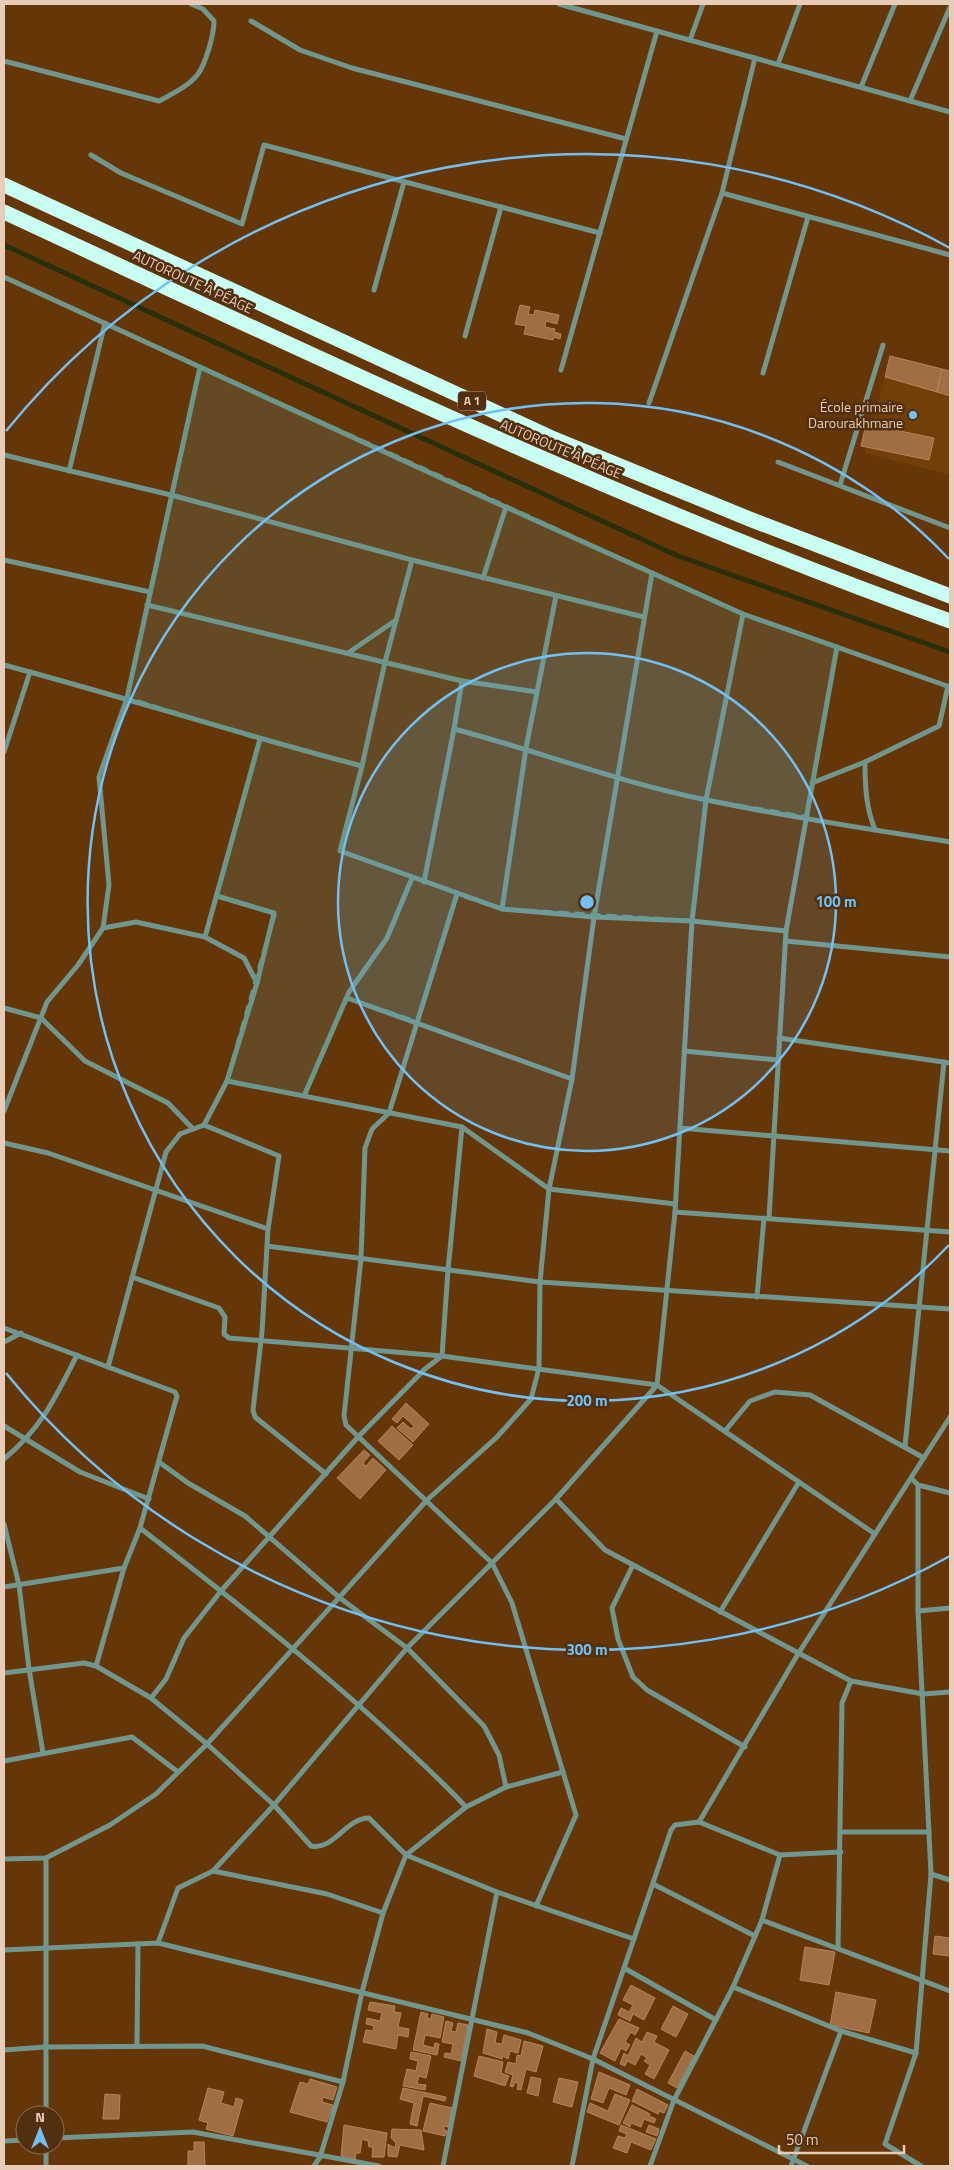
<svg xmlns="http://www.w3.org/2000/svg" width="954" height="2170" font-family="'Titillium Web',sans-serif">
	<rect width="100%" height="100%" fill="#643608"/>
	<path fill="#733f08" d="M890,356l60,15v104l-85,-22z"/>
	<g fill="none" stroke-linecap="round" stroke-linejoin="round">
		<path stroke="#282f09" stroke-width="5" d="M4,245l674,311 272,96"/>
	</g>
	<g fill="#a06e45" stroke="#b7845a">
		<path d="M520,305l10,2 -2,7 6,1 1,-5 24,5 -2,9 -11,-3 -1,6 10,2 -1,3 7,2 -1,5 -6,-2 -1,3 -29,-6 2,-8 -11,-2z"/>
		<path d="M890,356l52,13 -5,23 -52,-15z"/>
		<path d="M942,369l8,2v25l-13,-4z"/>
		<path d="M866,424l68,14 -5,22 -68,-14z"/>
		<path d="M406,1403l23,21 -16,18 -16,-14 6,-6 8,7 3,-3 -11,-10 -6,7 -5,-4z"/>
		<path d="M392,1426l21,19 -14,15 -21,-19z"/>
		<path d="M364,1450l6,5 -7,8 3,3 7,-8 13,12 -26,29 -23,-21z"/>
		<path d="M935,1936l15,2v18l-17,-2z"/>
		<path d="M805,1947l30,5 -6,33 -29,-5z"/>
		<path d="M631,1985l24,13 -11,22 -11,-6 -3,7 -12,-6 3,-7 8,4 4,-7 -10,-5z"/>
		<path d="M836,1992l40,8 -7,33 -39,-8z"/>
		<path d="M370,2002l25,4 -1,6 7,1 -3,14 11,2 -1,8 -10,-2 -2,14 -33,-7 3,-12 7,1 1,-5 -8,-2 1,-6 13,3 2,-8 -14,-3z"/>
		<path d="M673,2006l15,8 -12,23 -15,-8z"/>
		<path d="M421,2012l7,2 -1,4 4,1 1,-5 12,3 -4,21 -15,-3 -2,10 11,3 1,-5 4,1 -2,11 -24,-5z"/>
		<path d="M619,2019l20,9 -4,7 -4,-3 -6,10 5,3 -4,6 -5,-3 -6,13 -15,-8z"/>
		<path d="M446,2021l7,2 -2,8 5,1 2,-9 10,2 -7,36 -17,-4 1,-4 6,1 2,-10 -11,-2z"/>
		<path d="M487,2029l10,3 -2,11 7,1 2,-9 17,5 -3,13 -8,-2 -2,8 -5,-3 -1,3 -19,-6z"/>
		<path d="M647,2032l10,4 -3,6 15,8 -15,29 -9,-5 5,-9 -6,-4 3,-3 -6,-4 -6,11 -8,-4 -2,5 -5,-2 4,-11 4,3 8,-18 6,4z"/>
		<path d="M524,2041l19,5 -7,26 -10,-3 -5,21 -4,-1 1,-6 -3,-1 -2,5 -3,-1 3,-11 -8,-3 3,-10 8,2 1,-9 4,1z"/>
		<path d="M685,2051l9,5 -17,32 -9,-5z"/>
		<path d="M411,2052l20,4 -5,22 -7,-2 -2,8 9,1 -1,5 -22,-4 4,-17 9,2 2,-10 -8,-2z"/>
		<path d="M479,2056l24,6 -2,11 8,3 -4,10 -31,-10z"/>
		<path d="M599,2072l31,13 -4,10 -17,-7 -6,15 -12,-4z"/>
		<path d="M531,2077l10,2 -3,17 -11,-3z"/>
		<path d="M559,2078l19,4 -6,25 -19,-5z"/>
		<path d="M310,2079l27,8 -4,13 -10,-3 -1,5 11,3 -6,17 -37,-10 10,-30 8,2z"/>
		<path d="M208,2088l16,4 -3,11 13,4 2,-9 7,2 -10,36 -27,-7 2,-6 -9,-3z"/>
		<path d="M403,2088l43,9 -1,4 -22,-5 -6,30 -7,-2 4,-21 -14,-4z"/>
		<path d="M637,2089l31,16 -4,8 -5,-2 -1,3 -26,-13z"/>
		<path d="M105,2094l15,1 -1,24h-16z"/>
		<path d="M615,2094l15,6 -11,25 -32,-13 3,-9 18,8z"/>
		<path d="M430,2103l22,5 -4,19 -4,-1v4l3,1 -2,5 -22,-5z"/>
		<path d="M632,2105l18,9 -1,2 7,3 -2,4 -10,-4 -3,8 -10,-4 -1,4 -7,-4z"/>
		<path d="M344,2125l43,8 -3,24h-12l1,-10h-4l-1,-6 -6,-2 -2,14h-4l-1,6 -14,-3z"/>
		<path d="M621,2125l35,14 -5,11 -20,-8 -4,11 -14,-5 5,-12 7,2 2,-4 -8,-3z"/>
		<path d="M649,2125l10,4 -2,7 -11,-4z"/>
		<path d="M392,2129l29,1 3,20 -24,-5 -3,12 -9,-1v-12l7,4 1,-5 -5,-5z"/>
		<path d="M194,2142h10l1,24h-17v-15h6z"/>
	</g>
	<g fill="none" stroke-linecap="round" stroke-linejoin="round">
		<g stroke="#71968d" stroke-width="5">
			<path d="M559,4l391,108"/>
			<path d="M251,21l49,29 52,18 274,71"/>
			<path d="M690,40l13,-36"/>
			<path d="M4,61l155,40c13,-7 30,-15 39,-27 8,-11 16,-40 16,-53l-11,-12 -12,-5"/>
			<path d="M778,64l22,-60"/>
			<path d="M861,87l34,-83"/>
			<path d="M910,101l40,-94"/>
			<path d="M91,155l30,18 121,51 22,-79 336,88"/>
			<path d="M722,193l228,62"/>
			<path d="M4,277l446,205 293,132 207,73"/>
			<path d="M374,290l30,-108"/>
			<path d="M465,336l36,-129"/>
			<path d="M561,370l96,-339"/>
			<path d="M763,373l45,-156"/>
			<path d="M649,403l73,-210 33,-135"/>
			<path d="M4,455l167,40 241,65 232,57"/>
			<path d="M778,462l172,66"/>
			<path d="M69,471l36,-148"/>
			<path d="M840,485l43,-140"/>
			<path d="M4,560l146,32"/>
			<path d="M412,560l-27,102 -23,104 -22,85 162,58 92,8 98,4 94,10"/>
			<path d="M483,578l23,-71"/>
			<path d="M147,605l315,76"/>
			<path d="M348,653l48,-33"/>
			<path d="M4,665c120,32 238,70 358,101"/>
			<path d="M537,692l-75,-11 -8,48c84,22 167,54 253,71 80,17 162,29 243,42"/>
			<path d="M4,752l26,-80"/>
			<path d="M865,762c0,25 1,45 10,68"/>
			<path d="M812,783l53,-21 74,-36 9,-40"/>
			<path d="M424,882l30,-153"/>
			<path d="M457,894l-68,219 -17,16 -7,19 -4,111 -17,157 2,9 146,138 20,40 64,212 -40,91"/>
			<path d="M217,896l57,17 -17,70"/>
			<path d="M502,909l24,-161 30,-152"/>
			<path d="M103,928l33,-6 69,15"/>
			<path d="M786,941l164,16"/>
			<path d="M347,998l225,81"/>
			<path d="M4,1008l37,10 44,43 83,42 25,26"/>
			<path d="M779,1038l171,25"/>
			<path d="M684,1051l94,9"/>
			<path d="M227,1081l235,46 87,62 126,15"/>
			<path d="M304,1096l45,-104 38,-54 25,-60"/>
			<path d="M4,1111l43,-109 31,-37 25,-37 6,-43 -10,-108 28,-79 73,-331"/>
			<path d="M204,1125l75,31 -11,73 -6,103 -9,78 2,7 71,57"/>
			<path d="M680,1128l270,23"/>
			<path d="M4,1143l44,10 220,76"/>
			<path d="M675,1212l275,20"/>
			<path d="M769,1218l17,-287 51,-284"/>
			<path d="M267,1246l273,36 410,27"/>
			<path d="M132,1277l87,31 6,9 -1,17 5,4 213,18 215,29 218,149"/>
			<path d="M757,1297l7,-79"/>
			<path d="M4,1328l104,39 58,-215 14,-18 24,-9 23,-44 30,-98 -13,-25 -39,-21 55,-198"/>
			<path d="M4,1342l17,-9"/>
			<path d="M4,1426l76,46 69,27"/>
			<path d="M725,1431l25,-30 25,-9 35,3 114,63"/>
			<path d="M905,1446l39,-384"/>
			<path d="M4,1459c38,-31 51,-61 73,-104"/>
			<path d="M159,1462l29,21 57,33 95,82 67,50 77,78 15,29 7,32 -40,20 -60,48 -23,58 -21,79 -19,90 -23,75 -6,9"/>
			<path d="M911,1478l7,7 32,8"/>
			<path d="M918,1485v126l13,263 -15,179 -31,91 36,22"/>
			<path d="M556,1499l49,51 246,131 72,13 27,-2"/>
			<path d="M4,1524l15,61 10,84 14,84"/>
			<path d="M140,1528c83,64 166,129 244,200 28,26 56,51 82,79"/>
			<path d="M633,1565l-21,43 6,31 15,38 14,13 98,57"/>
			<path d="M4,1587l120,-19 16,-40 37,-132 -2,-4 -67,-25"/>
			<path d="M918,1611l32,-3"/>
			<path d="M720,1612l79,-130"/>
			<path d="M96,1666l28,-98"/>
			<path d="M4,1673l80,-10 12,3 55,32 56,46 67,61 37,41c22,5 35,-28 58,-28l37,37 91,37 137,47"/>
			<path d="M151,1698l15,-19 18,-41 37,-47 137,-154 67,-68 17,-13 6,-86 14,-143"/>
			<path d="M4,1761l128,-24 46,35"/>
			<path d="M506,1787l57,-15"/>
			<path d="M699,1822l99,-168 152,-237"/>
			<path d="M841,1832h88"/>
			<path d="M4,1859l42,-1 64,-33 46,-31 51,-50 220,-244 70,-63 34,-38 8,-31 1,-86 9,-93 23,-110 22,-162 58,-344"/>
			<path d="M213,1871l114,23 56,19"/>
			<path d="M931,1874l19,6"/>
			<path d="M653,1884l102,52"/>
			<path d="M762,1920l188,71"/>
			<path d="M158,1943l20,-55 35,-17 61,-66 133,-157 149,-149 101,-114 18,-173 17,-291 14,-121 37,-186"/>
			<path d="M838,1948l4,-245 9,-22"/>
			<path d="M4,1950l154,-7 370,90 65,26 214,107"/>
			<path d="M624,1968l92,52"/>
			<path d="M733,1987l108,44 75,22"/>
			<path d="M137,2046l1,-102"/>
			<path d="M4,2050l41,-3 157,-1 141,36"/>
			<path d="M46,2115v-257"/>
			<path d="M55,2138l138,-6 186,34"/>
			<path d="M4,2141l21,-1"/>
			<path d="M46,2166v-21"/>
			<path d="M443,2166l54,-274"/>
			<path d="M572,2166l21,-107 78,-229 4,-5 24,-3 81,33 61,-3"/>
			<path d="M650,2166l24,-66 59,-113 29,-67 18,-65"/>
			<path d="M791,2166l50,-135"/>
		</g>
		<g stroke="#c9fff2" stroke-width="15">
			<path d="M4,185l550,254 198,81 198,76"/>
			<path d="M4,212c312,145 622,293 946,409"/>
		</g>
	</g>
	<path fill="#66988b" fill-opacity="0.2" stroke="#66988b" stroke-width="4" stroke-dasharray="10 6" stroke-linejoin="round" d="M200,367l543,247 94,33 -31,170 -100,-17 -14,121 -190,-12 -45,-15 -40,128 -70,-24 -43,98 -77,-15 48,-168 -58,-17 43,-157 -133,-41z"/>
	<circle cx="587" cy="902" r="249" fill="#72c1f5" fill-opacity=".12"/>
	<g fill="none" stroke="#72c1f5" stroke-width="2.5">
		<circle cx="587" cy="902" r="249"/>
		<path d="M949 1245A499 499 0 1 1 949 559"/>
		<path d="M950 1556A748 748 0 0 1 6 1373M6 431A748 748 0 0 1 950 248"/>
	</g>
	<circle fill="#72c1f5" stroke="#522f0f" stroke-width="2" cx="913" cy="415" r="5"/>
	<g text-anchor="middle" stroke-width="5" stroke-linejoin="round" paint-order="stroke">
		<rect fill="#522f0f" stroke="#bb9d85" stroke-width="1" x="458" y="391.5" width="28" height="19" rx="4"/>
		<g font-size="12" font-weight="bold" fill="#e8ccb7">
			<text x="472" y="405">A 1</text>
		</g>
		<g font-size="14" fill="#e8ccb7" stroke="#522f0f">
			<text transform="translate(193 282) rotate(25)" y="5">AUTOROUTE À PÉAGE</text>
			<text transform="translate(561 449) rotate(23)" y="5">AUTOROUTE À PÉAGE</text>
		</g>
		<g font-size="14" fill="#e8ccb7" stroke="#522f0f" text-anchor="end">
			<text x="903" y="412">École primaire<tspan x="903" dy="16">Darourakhmane</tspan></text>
		</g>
	</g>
	<circle cx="587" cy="902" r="8" fill="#72c1f5" stroke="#522f0f" stroke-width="2.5"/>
	<g font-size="15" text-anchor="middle" font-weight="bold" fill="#72c1f5" stroke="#522f0f" stroke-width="5" stroke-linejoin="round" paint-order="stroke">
		<text x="836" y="907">100 m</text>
		<text x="587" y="1406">200 m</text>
		<text x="587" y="1655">300 m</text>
	</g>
	<rect width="954" height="2170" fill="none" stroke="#e8ccb7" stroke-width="10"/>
	<g transform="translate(40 2130)"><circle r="24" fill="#522f0f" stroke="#8e6e52"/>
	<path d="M0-4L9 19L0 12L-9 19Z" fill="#72c1f5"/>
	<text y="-8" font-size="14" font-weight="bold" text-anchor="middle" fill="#e8ccb7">N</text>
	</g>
	<path d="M779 2145v8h125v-8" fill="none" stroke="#e8ccb7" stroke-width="2.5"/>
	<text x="786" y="2145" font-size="15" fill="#e8ccb7" stroke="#522f0f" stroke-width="4" paint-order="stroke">50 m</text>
</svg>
